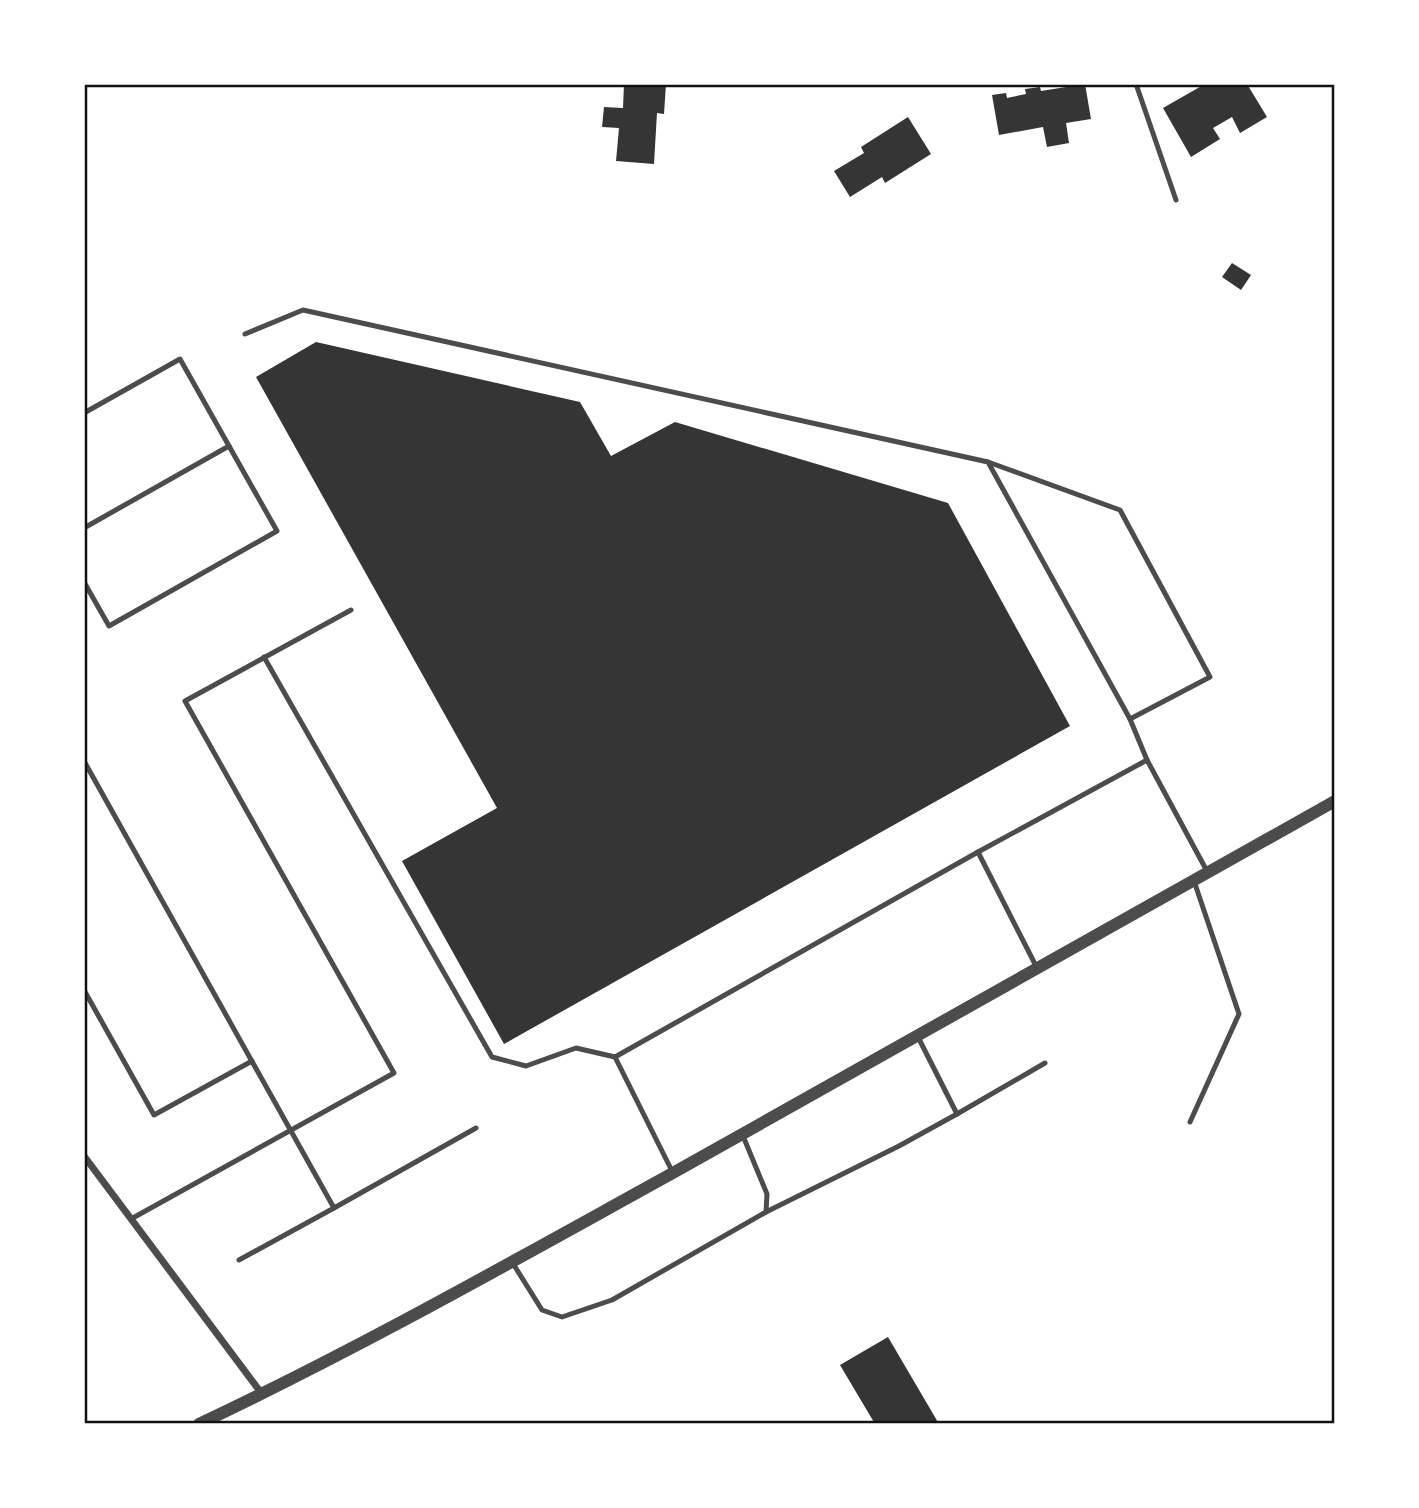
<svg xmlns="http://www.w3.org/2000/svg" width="1419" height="1508" font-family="'Titillium Web',sans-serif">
	<rect width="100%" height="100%" fill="#fff"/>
	<g fill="#353535">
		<path d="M624,84h42l-2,30 -7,-1 -3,51 -38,-3 3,-33 -17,-1 2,-20 19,1z"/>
		<path d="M1085,84l6,35 -25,4 3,20 -22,4 -4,-20 -44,8 -7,-40 14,-2 1,5 19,-4 -1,-5 15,-2 1,4z"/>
		<path d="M1205,84h42l20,33 -27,16 -8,-16 -19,11 7,11 -29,18 -28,-49z"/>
		<path d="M908,117l23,37 -46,29 -3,-6 -32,20 -16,-26 30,-18 -3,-6z"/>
		<path d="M1232,263l19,12 -10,15 -19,-13z"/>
		<path d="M316,342l264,60 31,54 64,-34 273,81 122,223 -566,318 -102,-183 95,-53 -241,-431z"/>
		<path d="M888,1337l51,87h-64l-35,-59z"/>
	</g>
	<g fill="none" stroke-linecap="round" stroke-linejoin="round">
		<g stroke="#4c4c4c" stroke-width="5">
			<path d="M1136,84l40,116"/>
			<path d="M245,334l58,-24 685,152 142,257 17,41 61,113"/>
			<path d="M84,413l96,-54 49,87 -145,82"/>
			<path d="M988,462l132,48 90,167 -80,42"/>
			<path d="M84,582l25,44 168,-95 -48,-85"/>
			<path d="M264,657l228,400 34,9 50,-18 39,9 363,-205 169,-92"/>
			<path d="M84,761l250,447 142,-80"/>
			<path d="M978,852l59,116"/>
			<path d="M84,990l70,125 98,-54"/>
			<path d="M615,1057l58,116"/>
			<path d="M957,1114l88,-51"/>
			<path d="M1190,1122l49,-108 -45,-133"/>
			<path d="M766,1212l133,-66 58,-32 -39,-77"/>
			<path d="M131,1219l263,-146 -209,-372 166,-91"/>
			<path d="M239,1260l95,-52"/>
			<path d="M512,1262l30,48 20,7 50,-17 154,-88 1,-18 -24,-58"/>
		</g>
		<path stroke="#4c4c4c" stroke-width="7" d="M84,1156l178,238"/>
		<path stroke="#4c4c4c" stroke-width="12" d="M199,1424c161,-76 316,-164 472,-250 222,-123 443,-248 664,-373"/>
	</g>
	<rect width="1419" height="1508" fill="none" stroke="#ffffff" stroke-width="172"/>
	<rect x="86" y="86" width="1247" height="1336" fill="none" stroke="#111" stroke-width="2.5"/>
</svg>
